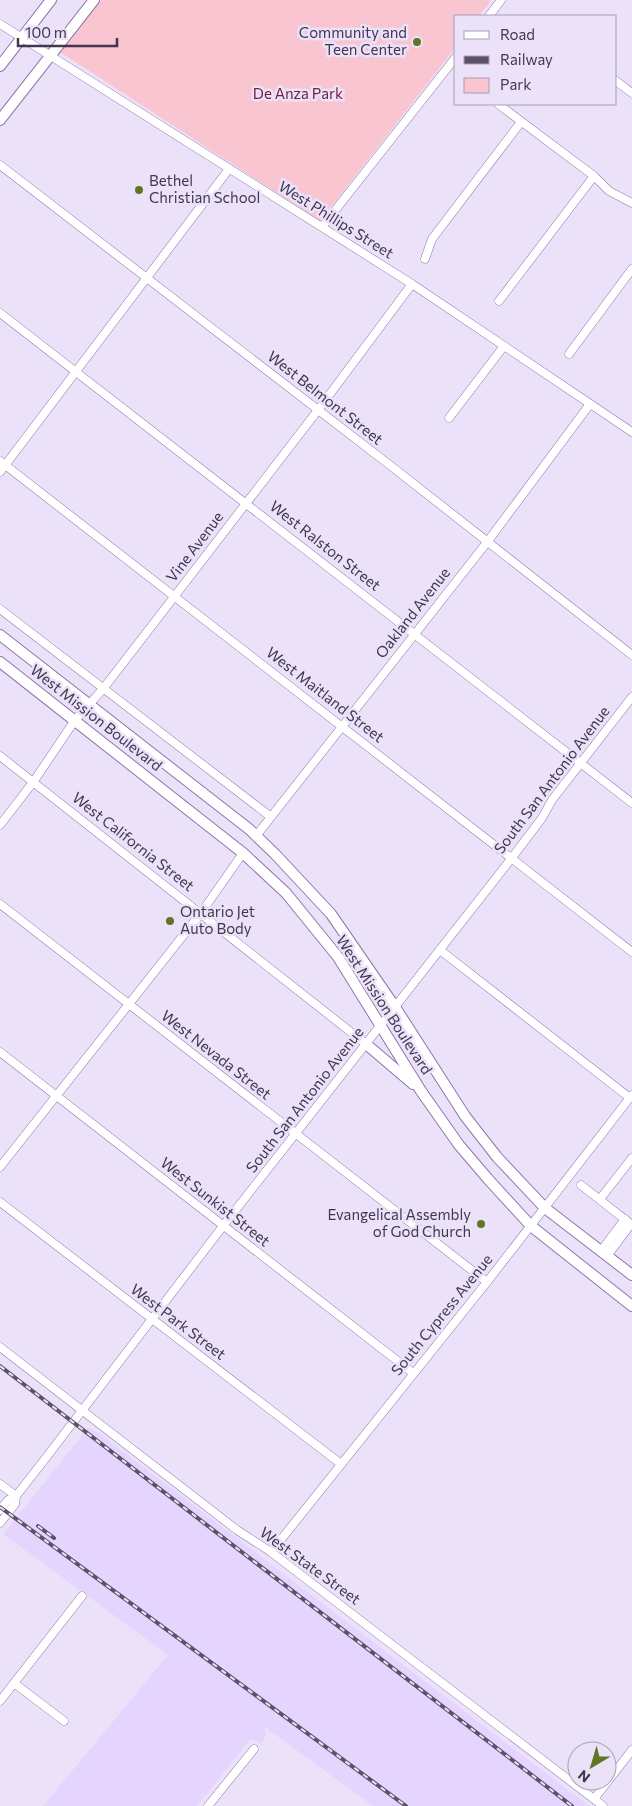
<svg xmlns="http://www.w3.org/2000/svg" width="632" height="1806" font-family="Commissioner,sans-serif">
	<rect width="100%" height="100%" fill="#ebe2fa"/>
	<path fill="#e5d5fe" d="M88,1428l8,3 493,375h-216l-115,-84 6,5 2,7 -4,10 -9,-5 -4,2 -52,65h-154l125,-151 -165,-121z"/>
	<path fill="#f8c5d0" d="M101,0h388l2,1 -12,15h-23v31l-136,174 -260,-169z"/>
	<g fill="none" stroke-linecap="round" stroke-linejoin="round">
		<g stroke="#8d76ad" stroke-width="9">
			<g id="minor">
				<path d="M489,16l12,-16"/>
				<path d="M0,24l412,260 220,148"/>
				<path d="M616,81l16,12"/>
				<path d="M498,104l96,72 15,15 23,12"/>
				<path d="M0,165l391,301 241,189"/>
				<path d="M322,227l134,-170"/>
				<path d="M425,259l7,-20 89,-117"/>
				<path d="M499,301l95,-125"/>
				<path d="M0,313l632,490"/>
				<path d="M569,354l63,-85"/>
				<path d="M449,418l55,-72"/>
				<path d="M0,461l632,491"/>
				<path d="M0,472l229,-303"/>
				<path d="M0,609l271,208"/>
				<path d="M0,756l366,288"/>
				<path d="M0,825l34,-44 41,-61 28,-31 71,-92 144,-187 94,-126"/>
				<path d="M256,836l232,-295 102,-137"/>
				<path d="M0,904l487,378"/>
				<path d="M440,950l190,148"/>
				<path d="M0,1052l413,321"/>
				<path d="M0,1167l201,-254 42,-60"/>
				<path d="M581,1185l51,40"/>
				<path d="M600,1199l32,-41"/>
				<path d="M0,1202l341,262"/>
				<path d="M601,1251l24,-32"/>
				<path d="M607,1256l24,-32"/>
				<path d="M0,1347l237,183 34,22 332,254"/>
				<path d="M0,1484l16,12"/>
				<path d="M0,1510l8,-10 8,-4 29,-37 178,-233 288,-367 31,-41 10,-18 80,-103"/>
				<path d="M0,1523l15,-19 1,-8"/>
				<path d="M271,1552l216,-270 145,-187"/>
				<path d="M14,1683l50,38"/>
				<path d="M0,1701l82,-105"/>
				<path d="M594,1799l38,-49"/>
				<path d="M208,1806l46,-57"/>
			</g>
		</g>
		<g stroke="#8d76ad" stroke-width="12">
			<g id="major">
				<path d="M0,66l51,-66"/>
				<path d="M0,120l94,-120"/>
				<path d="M0,635l249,194 26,25 56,60 64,93 70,109 32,41 48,51 87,67"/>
				<path d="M0,662l243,191 43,40 52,64 83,134 38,54 29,34 43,47 101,80"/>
				<path d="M366,1044l47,40"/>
			</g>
		</g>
		<use href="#minor" stroke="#fff" stroke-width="8"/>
		<use href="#major" stroke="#fff" stroke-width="10"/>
		<g stroke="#5b5169" stroke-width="4">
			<g id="rail">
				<path d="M0,1366l572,440"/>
				<path d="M0,1507l406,299"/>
				<path d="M38,1526l16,12"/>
			</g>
		</g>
		<use href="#rail" stroke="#ebe2fa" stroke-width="2" stroke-dasharray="5.5" stroke-linecap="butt"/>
	</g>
	<g fill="#607626" stroke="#ebe2fa" stroke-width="2">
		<circle cx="417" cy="42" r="5"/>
		<circle cx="139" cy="190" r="5"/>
		<circle cx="170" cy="921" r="5"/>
		<circle cx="481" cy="1224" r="5"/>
	</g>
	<g text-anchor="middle" stroke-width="5" stroke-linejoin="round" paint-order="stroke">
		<g font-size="15" fill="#41374f" stroke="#ebe2fa" text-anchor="end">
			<text x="407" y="38">Community and<tspan x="407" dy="17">Teen Center</tspan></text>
			<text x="149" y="186" text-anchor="start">Bethel<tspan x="149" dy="17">Christian School</tspan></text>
			<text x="180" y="917" text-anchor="start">Ontario Jet<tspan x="180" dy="17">Auto Body</tspan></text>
			<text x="471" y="1220">Evangelical Assembly<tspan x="471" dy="17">of God Church</tspan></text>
		</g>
		<g font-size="15" fill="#75203e" stroke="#ebe2fa">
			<text x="298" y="99">De Anza Park</text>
		</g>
		<g font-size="15" fill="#41374f" stroke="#ebe2fa">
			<text transform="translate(336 220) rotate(32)" y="5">West Phillips Street</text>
			<text transform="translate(325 398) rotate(38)" y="5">West Belmont Street</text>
			<text transform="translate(325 546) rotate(38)" y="5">West Ralston Street</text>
			<text transform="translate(195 547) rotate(-53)" y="5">Vine Avenue</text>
			<text transform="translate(413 613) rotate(-52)" y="5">Oakland Avenue</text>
			<text transform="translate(325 695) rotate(38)" y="5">West Maitland Street</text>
			<text transform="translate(96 718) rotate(38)" y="5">West Mission Boulevard</text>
			<text transform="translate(552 780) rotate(-53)" y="5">South San Antonio Avenue</text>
			<text transform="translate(133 842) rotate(38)" y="5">West California Street</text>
			<text transform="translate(384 1005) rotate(57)" y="5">West Mission Boulevard</text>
			<text transform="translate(216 1055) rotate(38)" y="5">West Nevada Street</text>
			<text transform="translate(305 1100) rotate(-52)" y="5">South San Antonio Avenue</text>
			<text transform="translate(215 1202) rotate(38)" y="5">West Sunkist Street</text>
			<text transform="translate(442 1315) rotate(-51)" y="5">South Cypress Avenue</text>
			<text transform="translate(178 1322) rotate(37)" y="5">West Park Street</text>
			<text transform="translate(310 1566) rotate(36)" y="5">West State Street</text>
		</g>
	</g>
	<rect x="454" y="15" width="162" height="90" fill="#ebe2fa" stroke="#a79eb6"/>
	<rect x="464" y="31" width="25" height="8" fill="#ffffff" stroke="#a79eb6"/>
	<text x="500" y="40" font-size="15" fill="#41374f">Road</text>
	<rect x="464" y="56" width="25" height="8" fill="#5b5169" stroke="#a79eb6"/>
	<text x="500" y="65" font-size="15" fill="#41374f">Railway</text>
	<rect x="464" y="78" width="25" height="15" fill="#f8c5d0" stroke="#a79eb6"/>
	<text x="500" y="90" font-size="15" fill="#41374f">Park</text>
	<g transform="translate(592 1766) rotate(218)"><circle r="24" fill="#ebe2fa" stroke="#a79eb6"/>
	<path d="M0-4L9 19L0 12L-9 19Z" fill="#607626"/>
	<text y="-8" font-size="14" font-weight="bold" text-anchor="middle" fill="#41374f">N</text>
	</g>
	<path d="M18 38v8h99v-8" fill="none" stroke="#41374f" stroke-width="2.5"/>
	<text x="25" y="38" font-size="15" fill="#41374f" stroke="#ebe2fa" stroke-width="4" paint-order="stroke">100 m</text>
</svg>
